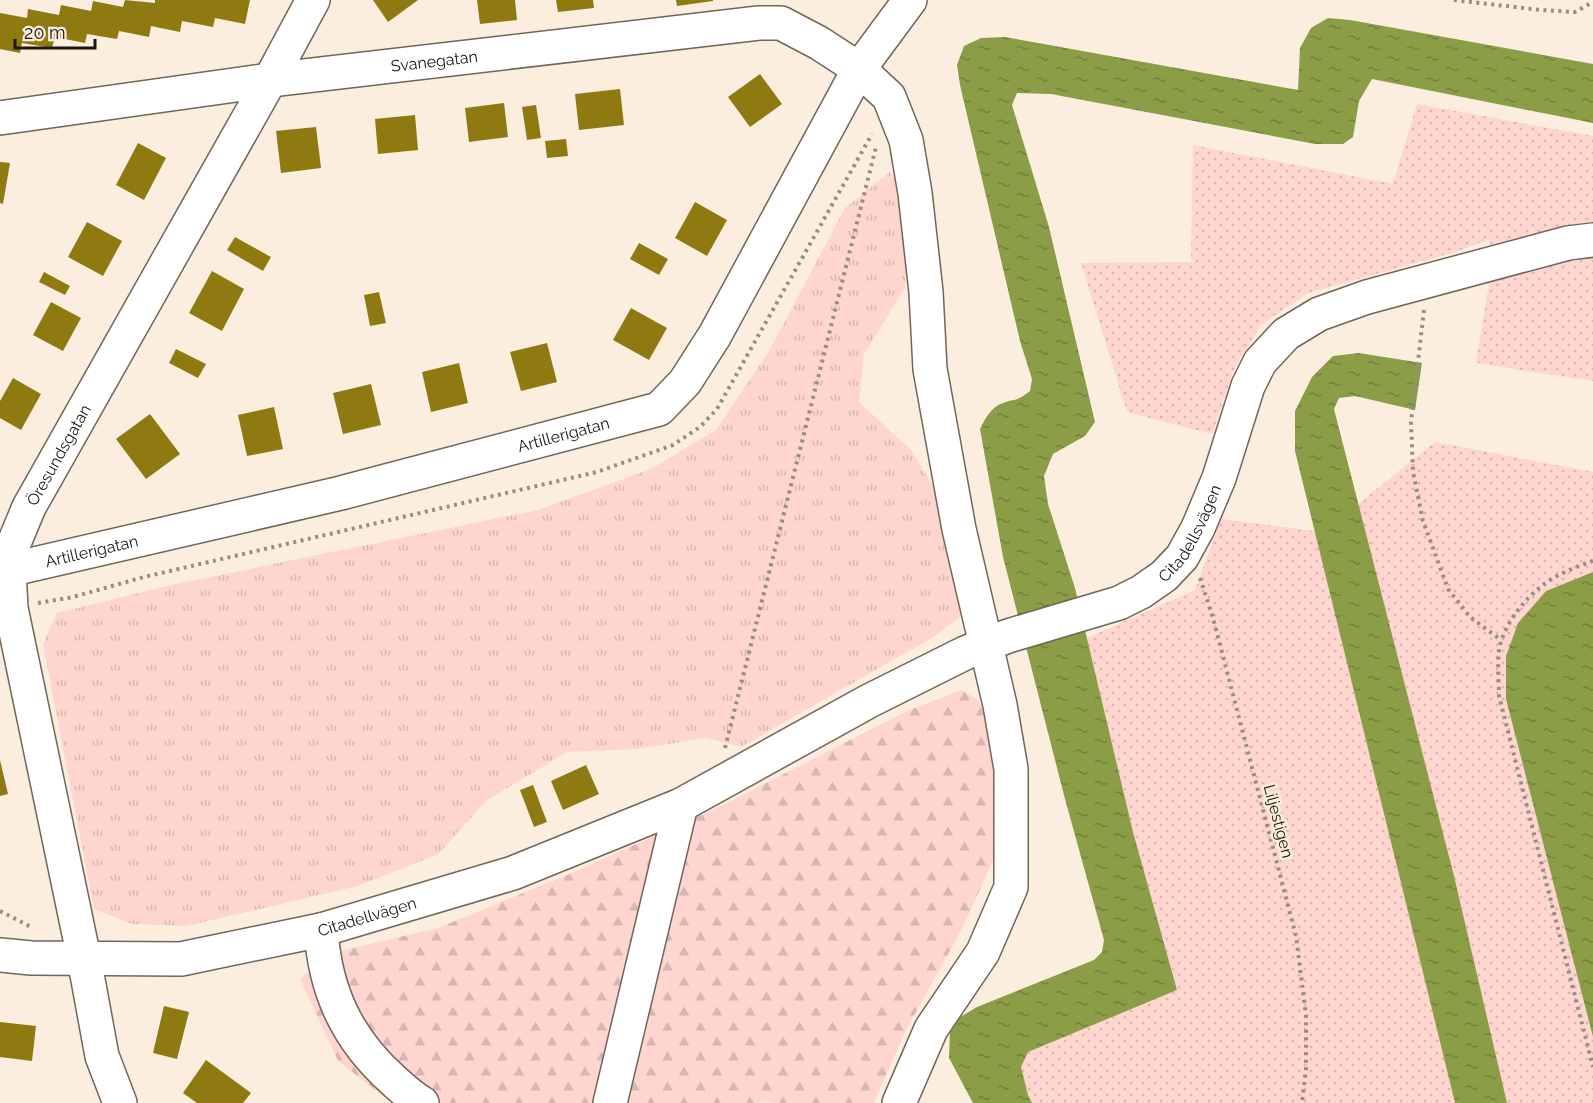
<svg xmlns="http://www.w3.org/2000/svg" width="1593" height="1103" font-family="Raleway,sans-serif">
	<defs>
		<pattern id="grass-dots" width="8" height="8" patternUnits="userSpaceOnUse" patternTransform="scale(1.5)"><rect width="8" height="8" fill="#fed5cf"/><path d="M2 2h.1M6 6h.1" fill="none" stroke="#d9b6b1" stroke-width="1.8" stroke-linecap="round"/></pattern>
		<pattern id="forest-firs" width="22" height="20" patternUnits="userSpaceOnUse" patternTransform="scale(1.5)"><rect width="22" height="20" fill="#fed5cf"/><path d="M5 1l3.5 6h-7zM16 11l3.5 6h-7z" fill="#d9b6b1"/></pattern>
		<pattern id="park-tufts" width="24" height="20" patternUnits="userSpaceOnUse" patternTransform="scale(1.5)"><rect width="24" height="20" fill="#fed5cf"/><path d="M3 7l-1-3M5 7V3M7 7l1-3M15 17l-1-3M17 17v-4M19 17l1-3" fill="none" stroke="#d9b6b1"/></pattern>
		<pattern id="water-ripples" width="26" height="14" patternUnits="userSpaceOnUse" patternTransform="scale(1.5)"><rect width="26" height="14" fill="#8b9e47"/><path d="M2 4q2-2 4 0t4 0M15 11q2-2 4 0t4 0" fill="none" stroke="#71803a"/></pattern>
	</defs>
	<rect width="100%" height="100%" fill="#fbeede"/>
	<g fill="url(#grass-dots)">
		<path d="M1417,104l176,32v245l-117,-18 14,-86v-38l-38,14 -144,40 -47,32 -27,44 -22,65 -85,-22 -46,-149 110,-1 2,-117 200,39z"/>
		<path d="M1435,442l158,30v100l-47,19 -28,32 -12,33v43l87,338v66h-87l-148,-599z"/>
		<path d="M1221,519l94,12 140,572h-423l-4,-8 -7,-28 7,-15 149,-62 -44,-158 -46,-194 108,-48z"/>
	</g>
	<path fill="url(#forest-firs)" d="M962,690l18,12 15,59 -1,97 -31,69 -57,103 -32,73h-100l-11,-2 -4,2h-367l-54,-42 -38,-82 31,-26 107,-25 136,-56 143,-64 192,-98z"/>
	<path fill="url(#park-tufts)" d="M890,172l22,32 -7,84 -41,66 -5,48 53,49 25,42 33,116 -35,27 -194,111 -35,-9 -68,11 -71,3 -80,48 -49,54 -80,32 -172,40 -54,-2 -38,-15 -51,-265 14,-31 119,-29 362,-74 113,-41 65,-39 53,-79 76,-143z"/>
	<g fill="url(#water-ripples)">
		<path d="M1328,18l22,2 243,44v59l-221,-44 -13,22 -6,36 -10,7h-28l-264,-50 -34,-1 -5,12 37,122 46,195 -10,14 -32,18 -9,22 4,28 27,84 58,244 44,158 -149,62 -7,15 7,28 4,8h-59l-24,-45 1,-26 7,-13 20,-12 117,-47 8,-8 2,-12 -39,-141 -62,-242 -23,-128c5,-10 11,-22 23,-26 14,-5 13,-1 27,-12l2,-12 -12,-38 -60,-256 -3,-20 7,-19 17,-8 24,-1 293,53 2,-42 11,-20z"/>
		<path d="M1359,353l63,10 -7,47 -60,-14 -16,2 -5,11 120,467 53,227h-52l-160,-652v-40l17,-34 21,-21z"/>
		<path d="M1593,572v465l-87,-338v-43l12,-33 28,-32z"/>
	</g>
	<g fill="#8e7a11">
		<path d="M125,0l30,3v-3h95l-5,24 -30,-6 -2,9 -31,-6 -2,11 -29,-6 -2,11 -30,-6 -2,8 -30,-5 -2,9 -30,-6 -3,11 -30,-5 -2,10 -20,-4v-36l27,5 1,-9 31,6 2,-10 30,6 2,-10 30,6z"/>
		<path d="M373,0h45l-30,22z"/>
		<path d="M477,0h38l2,20 -37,4z"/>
		<path d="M556,0h37l1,8 -36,4z"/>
		<path d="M676,0h37v1l-36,5z"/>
		<path d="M760,74l22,30 -32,23 -22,-30z"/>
		<path d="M620,89l4,36 -45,5 -4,-36z"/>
		<path d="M504,103l4,34 -39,5 -4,-34z"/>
		<path d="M536,105l5,33 -14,2 -5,-33z"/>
		<path d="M415,115l3,35 -40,4 -3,-35z"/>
		<path d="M316,127l5,41 -40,5 -5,-42z"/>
		<path d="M566,139l2,17 -21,2 -2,-17z"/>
		<path d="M138,143l28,15 -22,42 -28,-15z"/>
		<path d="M0,162l10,1 -7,41 -3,-1z"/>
		<path d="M695,202l32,18 -20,36 -32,-18z"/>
		<path d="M87,222l35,19 -19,35 -35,-19z"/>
		<path d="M235,237l36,20 -8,14 -36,-21z"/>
		<path d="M639,243l29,16 -9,16 -29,-16z"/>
		<path d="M212,271l32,18 -22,42 -33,-18z"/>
		<path d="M44,272l26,14 -5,9 -26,-13z"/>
		<path d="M379,292l7,31 -16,3 -6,-31z"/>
		<path d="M51,302l30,16 -18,33 -30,-16z"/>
		<path d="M631,308l36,20 -18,32 -36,-20z"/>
		<path d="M547,343l10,39 -36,9 -11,-39z"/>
		<path d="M176,349l30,15 -8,14 -29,-15z"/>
		<path d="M459,363l9,40 -37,9 -9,-40z"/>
		<path d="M13,378l28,16 -20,36 -21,-12v-17z"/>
		<path d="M371,384l10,41 -38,9 -10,-41z"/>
		<path d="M274,407l9,42 -36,7 -9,-41z"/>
		<path d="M150,414l30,40 -34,25 -30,-40z"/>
		<path d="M0,760l8,34 -8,2z"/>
		<path d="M586,765l13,29 -36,16 -12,-29z"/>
		<path d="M533,785l14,37 -13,5 -14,-37z"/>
		<path d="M164,1006l25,6 -12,47 -24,-6z"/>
		<path d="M0,1022l36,4 -4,35 -32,-4z"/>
		<path d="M206,1060l45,33 -8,10h-46l-14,-10z"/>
	</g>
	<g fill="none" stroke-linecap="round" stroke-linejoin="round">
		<g stroke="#716658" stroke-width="36">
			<g id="minor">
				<path id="s1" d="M0,118l270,-38 489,-57h22l38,20 40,26 30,28 17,43 9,53 11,99 4,77 29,160 41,176 11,64v118l-28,65 -52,77 -32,74"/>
				<path id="s2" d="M0,572l341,-79 318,-84 26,-27 30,-47 144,-266 51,-69"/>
				<path d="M321,930c4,61 26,109 72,150 9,8 18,17 29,23"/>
				<path id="s3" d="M0,955l31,3 150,1 140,-29 192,-57 168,-68 188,-104 96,-48 43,-17 111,-33 22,-11 23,-16 18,-19 16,-29 21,-50 29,-92 12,-24 26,-28 33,-20 48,-17 201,-54 25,-3"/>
				<path id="s4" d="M120,1103l-18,-47 -18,-98 -73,-350 -2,-38 3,-22 17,-41 241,-427 43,-80"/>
				<path d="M610,1103l71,-298"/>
			</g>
		</g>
		<g stroke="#978e83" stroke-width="4" stroke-dasharray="3 4.5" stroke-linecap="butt">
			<path d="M1454,0l87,10 34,2 18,-10"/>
			<path d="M1424,310l-13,112 2,50 10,49 25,68 22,28 31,23"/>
			<path d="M1593,561c-17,6 -36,13 -50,24 -19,14 -40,41 -44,65 -2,14 0,31 0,46l94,371"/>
			<path d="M1200,578l13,40 83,318 10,79v54l-4,34"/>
			<path d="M38,603l35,-6 71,-20 453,-105 76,-27 27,-18 17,-18 155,-275"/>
			<path d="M725,748l151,-601"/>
			<path d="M0,911l31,16"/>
		</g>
		<use href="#minor" stroke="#fff" stroke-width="33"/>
	</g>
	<g text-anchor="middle" stroke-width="5" stroke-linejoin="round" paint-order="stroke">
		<g font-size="16" fill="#1a1610" stroke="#fbeede">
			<text dy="6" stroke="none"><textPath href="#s1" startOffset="438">Svanegatan</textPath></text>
			<text dy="6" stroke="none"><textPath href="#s2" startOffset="580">Artillerigatan</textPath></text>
			<text dy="6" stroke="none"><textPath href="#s4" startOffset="672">Öresundsgatan</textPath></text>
			<text dy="6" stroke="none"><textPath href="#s3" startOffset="1293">Citadellsvägen</textPath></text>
			<text dy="6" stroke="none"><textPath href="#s2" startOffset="94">Artillerigatan</textPath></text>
			<text transform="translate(1279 821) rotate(75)" y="6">Liljestigen</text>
			<text dy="6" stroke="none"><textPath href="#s3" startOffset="372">Citadellvägen</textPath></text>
		</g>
	</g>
	<path d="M15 39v9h80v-9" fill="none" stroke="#1a1610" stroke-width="3"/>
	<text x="24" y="39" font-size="18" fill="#1a1610" stroke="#fbeede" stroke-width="4.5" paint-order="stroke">20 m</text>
</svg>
